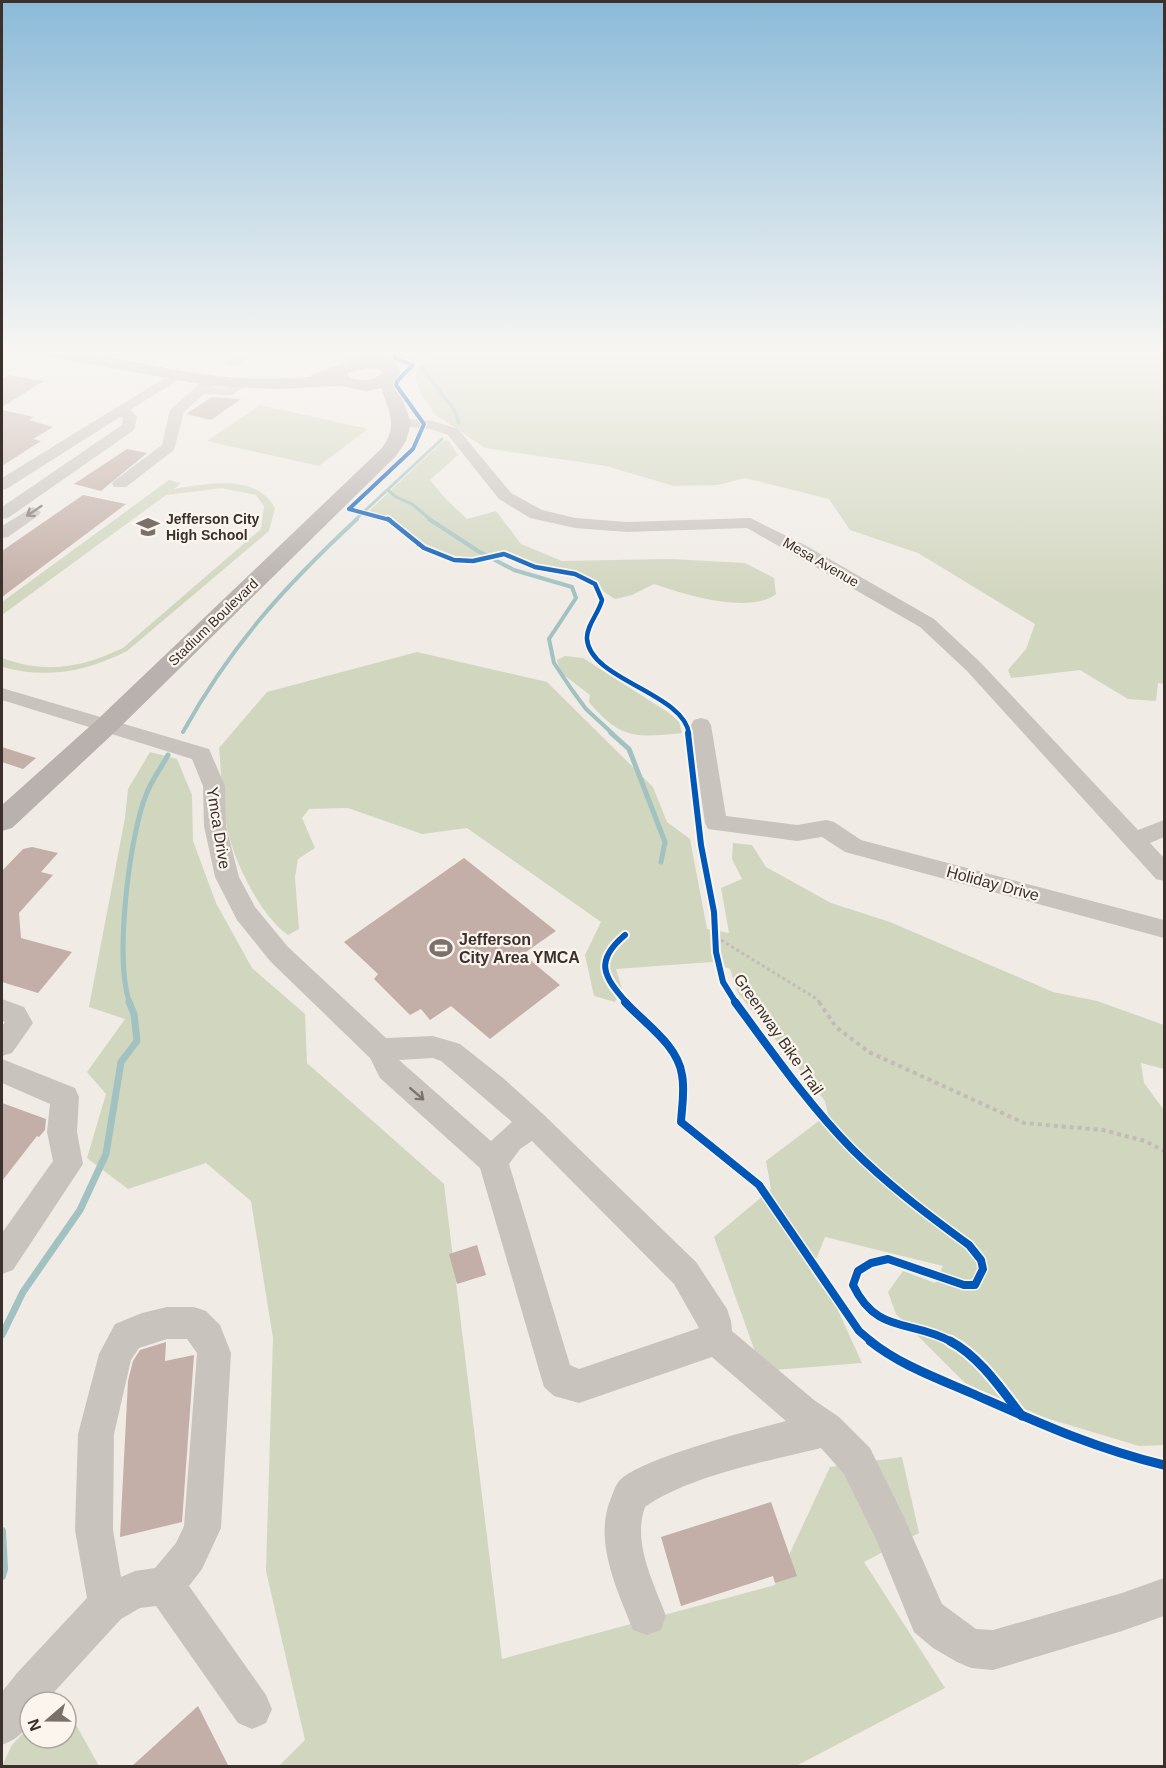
<svg xmlns="http://www.w3.org/2000/svg" width="1166" height="1768" font-family="Helvetica,sans-serif">
	<rect width="100%" height="100%" fill="#f0ebe5"/>
	<g fill="#d1d6bf">
		<path d="M449,350h715v334l-6,-1 -2,18 -28,-2 -48,-29 -69,8 -3,-8 18,-21 9,-25 -117,-71 -68,-23 -21,-31 -84,-21 -27,7 -44,1 -68,-20 -121,-18 -50,-34 -14,-20 -5,-14v-11z"/>
		<path d="M260,405l108,24 -49,37 -112,-25z"/>
		<path d="M444,440l5,1 9,14 -28,25 15,18 22,21 29,-8 25,33 41,17 108,-2 75,4 29,15 2,16c-27,21 -93,0 -122,-10l-22,11 -17,4 -11,-7 -6,-10 -15,-8 -45,-8 -34,-14 -29,6h-19l-24,-9 -19,-11 -29,-23 -15,-4z"/>
		<path d="M169,480l12,3 -7,6c33,-5 82,-16 101,19l-6,23 -142,120c-41,21 -81,28 -125,16v-9c45,16 78,10 121,-10l138,-119 3,-23 -8,-11 -34,-7 -56,7 -164,120v-13z"/>
		<path d="M417,652l130,30 106,105 14,35 23,17 17,90 22,4 -8,-45 21,-9 -10,-20 1,-16 19,2 14,22 65,36 59,19 163,70 44,9 67,24v44l-23,-6 3,20 20,27v335l-25,1 -93,-28 -79,-33 -71,-71 -8,-22 15,-21 32,12 8,-17 -118,-29 -14,35 25,34 26,57 -100,8 -48,-134 57,-48 -5,-28 62,-47 -3,-13 -87,-108 -8,-24 -18,-7 -96,7 6,20 -7,13 -21,-6 -9,-41 16,-33 -134,-94 -45,6 -74,-26 -39,1 -7,9 13,30 -17,11 -3,18 4,52 -11,6c-26,-18 -51,-68 -59,-99 -8,-28 -7,-60 -10,-88l48,-56z"/>
		<path d="M565,656l18,2 86,55 10,9 3,11c-46,5 -62,6 -93,-31l1,-7 -30,-23 -3,-12z"/>
		<path d="M150,752l27,7 15,36 1,46 23,62 36,65 53,46 2,49 137,121 58,475 273,-74 55,-118 72,-10 17,76 -55,29 81,126 -149,78h-517l26,-26 -39,-169 7,-233 -22,-137 -45,-38 -78,26 -41,-31 19,-64 -19,-22 38,-53 -36,-12 36,-189 3,-29z"/>
		<path d="M66,1707l33,59h-97l10,-21 18,-19v12h36z"/>
	</g>
	<g fill="none" stroke-linecap="round" stroke-linejoin="round">
		<g stroke="#a1c2c1" stroke-width="3">
			<path d="M421,367l34,44 4,12"/>
			<path d="M388,490l8,7 16,7 19,16"/>
			<path d="M355,520l87,-81"/>
		</g>
		<g stroke="#a1c2c1" stroke-width="4">
			<path d="M429,519l49,32 36,19 58,17 4,11 -27,41 5,24 18,27 14,19 27,25"/>
			<path d="M183,732c48,-87 102,-146 174,-213"/>
		</g>
		<g stroke="#a1c2c1" stroke-width="5">
			<path d="M611,733l18,16 36,93 -4,20"/>
			<path d="M130,1003c-16,-40 -1,-166 16,-208 5,-14 15,-27 22,-40"/>
		</g>
		<path stroke="#a1c2c1" stroke-width="7" d="M2,1335l21,-43 57,-82 26,-56 15,-92 16,-21 -3,-27 -5,-12"/>
		<path stroke="#a1c2c1" stroke-width="8" d="M2,1531l2,38 -2,7"/>
	</g>
	<g fill="#c3afa7">
		<path d="M8,375l36,6 -42,26v-28z"/>
		<path d="M212,397l29,2 -30,21 -25,-6z"/>
		<path d="M2,410l32,7 -5,3 24,7 -20,12 8,2 -39,25z"/>
		<path d="M127,449l20,4 -46,38 -27,-7z"/>
		<path d="M83,495l43,9 -124,93v-46z"/>
		<path d="M2,747l34,11 -13,11 -21,-7z"/>
		<path d="M32,847l26,6 -17,19 12,3 -34,38 2,25 51,14 -34,41 -36,-11v-111l21,-22z"/>
		<path d="M464,858l92,73 -33,23 37,31 -70,54 -39,-33 -21,14 -9,-11 -11,6 -36,-36 4,-5 -34,-32z"/>
		<path d="M2,1103l44,16 -1,11 -6,7 -2,-1 -35,45z"/>
		<path d="M477,1245l9,30 -29,9 -8,-30z"/>
		<path d="M166,1342l-1,19 29,-6 -12,167 -62,15 8,-156 5,-20 7,-11z"/>
		<path d="M771,1502l26,74 -22,7 -2,-7 -92,30 -20,-69z"/>
		<path d="M198,1706l31,61h-98z"/>
	</g>
	<g fill="none" stroke-linecap="round" stroke-linejoin="round">
		<path stroke="#c2bbb6" stroke-width="3" stroke-dasharray="3 3" stroke-linecap="butt" d="M716,937l101,62 3,4"/>
		<path stroke="#c2bbb6" stroke-width="4" stroke-dasharray="4 4" stroke-linecap="butt" d="M819,1002l17,25 33,25 155,71 79,7 42,11 19,10"/>
		<g fill="#c9c3be" fill-rule="evenodd">
			<path d="M179,350h34c-8,6 -26,6 -34,0z"/>
			<path d="M246,350h17l-26,15h-10l-2,-3z"/>
			<path d="M326,350h19l27,10 44,-10h21l-2,3c-32,10 -56,19 -88,7 -7,-3 -15,-5 -21,-10z"/>
			<path d="M176,371l5,1 2,3 -2,3 -51,32 7,7 -3,13 -126,88 -6,1v-12l120,-82 1,-7 -3,-1 -112,71 -6,2v-12z"/>
			<path d="M211,377l7,4 -5,6 11,1 18,-9 7,4 -17,12 -28,-1 -20,18 -10,38 -48,37h-12l-2,-3 2,-3 48,-36 8,-35 36,-32z"/>
			<path d="M403,419l30,2 25,8 53,64 31,17 33,8 52,4 123,-4 55,27 129,74 47,44 157,167 26,-10v17l-14,6 14,15v23l-8,-2 -189,-208 -47,-44 -173,-99 -120,4 -52,-4 -45,-10 -31,-19 -51,-64 -17,-6 -33,-3 -2,-3 2,-3z"/>
			<path d="M33,507l8,5 -2,3 -31,22 -6,1v-12z"/>
			<path d="M2,688l207,61 16,37 1,40 13,51 16,30 33,40 98,91 47,-2 17,5 10,3 43,34 40,36 153,148 31,47 4,12 1,10 82,69 25,17 31,31 32,65 40,91 34,25 17,1 129,-37 42,-15v38l-42,15 -129,39 -22,-2 -14,-6 -24,-14 -19,-16 -38,-93 -32,-65 -23,-26c-53,13 -132,28 -176,59 -13,36 9,76 21,109l-5,14 -14,5 -14,-5c-16,-41 -40,-89 -22,-132 2,-5 4,-12 8,-17 22,-23 133,-51 167,-60l-74,-64 -133,46 -25,-7 -10,-9 -64,-219 -100,-90 -10,-20 -100,-97 -33,-41 -22,-43 -11,-51 -1,-40 -11,-27 -190,-59zM433,1058l8,3 71,61 -21,19 -92,-81zM532,1141l142,143 25,44 -120,41 -9,-4 -61,-201 11,-15z"/>
			<path d="M701,718l7,2 3,5 15,91 71,9 29,-5 8,2 27,18 303,80v18l-319,-86 -23,-15 -25,4 -89,-12 -3,-6 -14,-98 3,-5z"/>
			<path d="M2,999l22,8 9,16 -21,30 -10,3v-30l3,-4 -3,-1z"/>
			<path d="M2,1059l73,29 4,9 -2,35 6,32 -70,106 -11,4v-41l51,-72 -6,-29 3,-28 -48,-21z"/>
			<path d="M167,1307h27l12,4 14,14 11,28 -10,175 -19,41 -13,17 77,109 6,14 -6,14 -14,6 -14,-6 -82,-117 -16,2 -19,11 -76,83h-15c0,24 -5,34 -28,43v-53l15,-19 70,-75 -12,-68 3,-96 21,-80 16,-30 27,-11zM167,1339h20l10,14 -13,173 -8,17 -21,25 -20,3 -14,6 -8,-47 1,-96 17,-74 8,-12z"/>
		</g>
		<path fill="#b8b1ad" fill-rule="evenodd" d="M32,350c60,0 118,17 177,25 33,5 68,4 101,2l2,-3c26,-7 67,-32 89,-3l-3,8 1,10 12,34 -5,18 -10,15 -280,275 -104,97 -10,3v-26l96,-86 284,-271c17,-24 6,-35 0,-60l-16,3 -26,-5 -63,3 -66,-3 -171,-31zM366,368l12,1 5,4c-11,8 -23,10 -35,3v-3z"/>
		<g stroke="#fbf5ee" stroke-width="6">
			<g id="cycleway-far4">
				<path d="M349,509l41,11"/>
				<path d="M349,509l64,-60 11,-25 -28,-39 1,-4 16,-16 -18,-7 -3,-8"/>
			</g>
		</g>
		<g stroke="#fbf5ee" stroke-width="8">
			<path id="cycleway-far3" d="M388,519l36,29 30,12 19,1 31,-7 31,13 40,7 20,10 7,16c-3,13 -16,26 -15,39 3,41 97,54 102,95"/>
		</g>
		<g stroke="#fbf5ee" stroke-width="10">
			<g id="cycleway-far2">
				<path d="M688,733l13,112 13,67 2,40 7,30 13,21"/>
				<path d="M625,935c-31,26 -22,41 2,68"/>
			</g>
		</g>
		<g stroke="#fbf5ee" stroke-width="11">
			<g id="cycleway-far1">
				<path d="M625,1002c19,21 53,43 57,73 3,15 0,31 -1,47l78,63 100,146 13,11"/>
				<path d="M735,1002c37,50 73,102 117,147 36,36 76,66 117,96l12,15 2,9 -8,16h-11l-76,-26 -17,4 -13,8 -5,14c24,50 58,34 99,57"/>
			</g>
		</g>
		<g stroke="#fbf5ee" stroke-width="13">
			<g id="cycleway">
				<path d="M870,1341c30,24 67,37 101,52 66,29 122,55 193,72"/>
				<path d="M950,1341c30,16 51,48 72,75"/>
			</g>
		</g>
		<use href="#cycleway-far4" stroke="#0057b8" stroke-width="4"/>
		<use href="#cycleway-far3" stroke="#0057b8" stroke-width="4.5"/>
		<use href="#cycleway-far2" stroke="#0057b8" stroke-width="6"/>
		<use href="#cycleway-far1" stroke="#0057b8" stroke-width="8"/>
		<use href="#cycleway" stroke="#0057b8" stroke-width="9"/>
	</g>
	<defs><path id="oneway-shaft" d="M-6 0H5M1.5-3L5.5 0L1.5 3" fill="none" stroke-width="1.6" stroke-linecap="round" stroke-linejoin="round" transform="scale(1.5)"/></defs>
	<g stroke="#7b726d">
		<use href="#oneway-shaft" transform="translate(34 511) rotate(146)"/>
		<use href="#oneway-shaft" transform="translate(417 1094) rotate(41)"/>
	</g>
	<linearGradient id="sky" x2="0" y2="1"><stop stop-color="#8bbad8"/><stop offset="0.59" stop-color="#f8f6f3"/><stop offset="1" stop-color="#f8f6f3" stop-opacity="0"/></linearGradient>
	<rect width="1166" height="598" fill="url(#sky)"/>
	<defs>
		<g id="school-bare" transform="scale(1.8)"><path d="M0-5L7-2L0 1L-7-2ZM-4 1L0 2.5L4 1V4Q0 6-4 4Z" fill="#7a716c" stroke="#fbf5ee" stroke-width="2.5" paint-order="stroke"/></g>
		<g id="stadium-bare" transform="scale(1.8)"><path d="M0-5a6.5 5 0 1 0 0 10a6.5 5 0 1 0 0-10ZM-3.5-1.8h7v3.6h-7Z" fill="#7a716c" stroke="#fbf5ee" stroke-width="2.5" paint-order="stroke"/></g>
	</defs>
	<g fill-rule="evenodd">
		<use href="#school-bare" x="148" y="527"/>
		<use href="#stadium-bare" x="441" y="948"/>
	</g>
	<g text-anchor="middle" stroke-width="4.5" stroke-linejoin="round" paint-order="stroke">
		<g font-size="14" font-weight="bold" fill="#3b302b" stroke="#fbf5ee" text-anchor="start">
			<text x="166" y="524">Jefferson City<tspan x="166" dy="16">High School</tspan></text>
		</g>
		<g font-size="14" fill="#3b302b" stroke="#fbf5ee">
			<text transform="translate(821 562) rotate(30)" y="5">Mesa Avenue</text>
			<text transform="translate(213 622) rotate(-44)" y="5">Stadium Boulevard</text>
		</g>
		<g font-size="16" fill="#3b302b" stroke="#fbf5ee">
			<text transform="translate(219 828) rotate(81)" y="6">Ymca Drive</text>
			<text transform="translate(993 883) rotate(15)" y="6">Holiday Drive</text>
			<text transform="translate(779 1034) rotate(55)" y="6">Greenway Bike Trail</text>
		</g>
		<g font-size="16" font-weight="bold" fill="#3b302b" stroke="#fbf5ee" text-anchor="start">
			<text x="459" y="945">Jefferson<tspan x="459" dy="18">City Area YMCA</tspan></text>
		</g>
	</g>
	<rect width="1166" height="1768" fill="none" stroke="#3b302b" stroke-width="6"/>
	<g transform="translate(48 1720) rotate(250)"><circle r="28" fill="#fbf5ee" stroke="#aea6a0" stroke-width="1.5"/>
	<path d="M0-4.5L10 22L0 15L-10 22Z" fill="#7a716c"/>
	<text y="-9" font-size="16" font-weight="bold" text-anchor="middle" fill="#3b302b">N</text>
	</g>
</svg>
